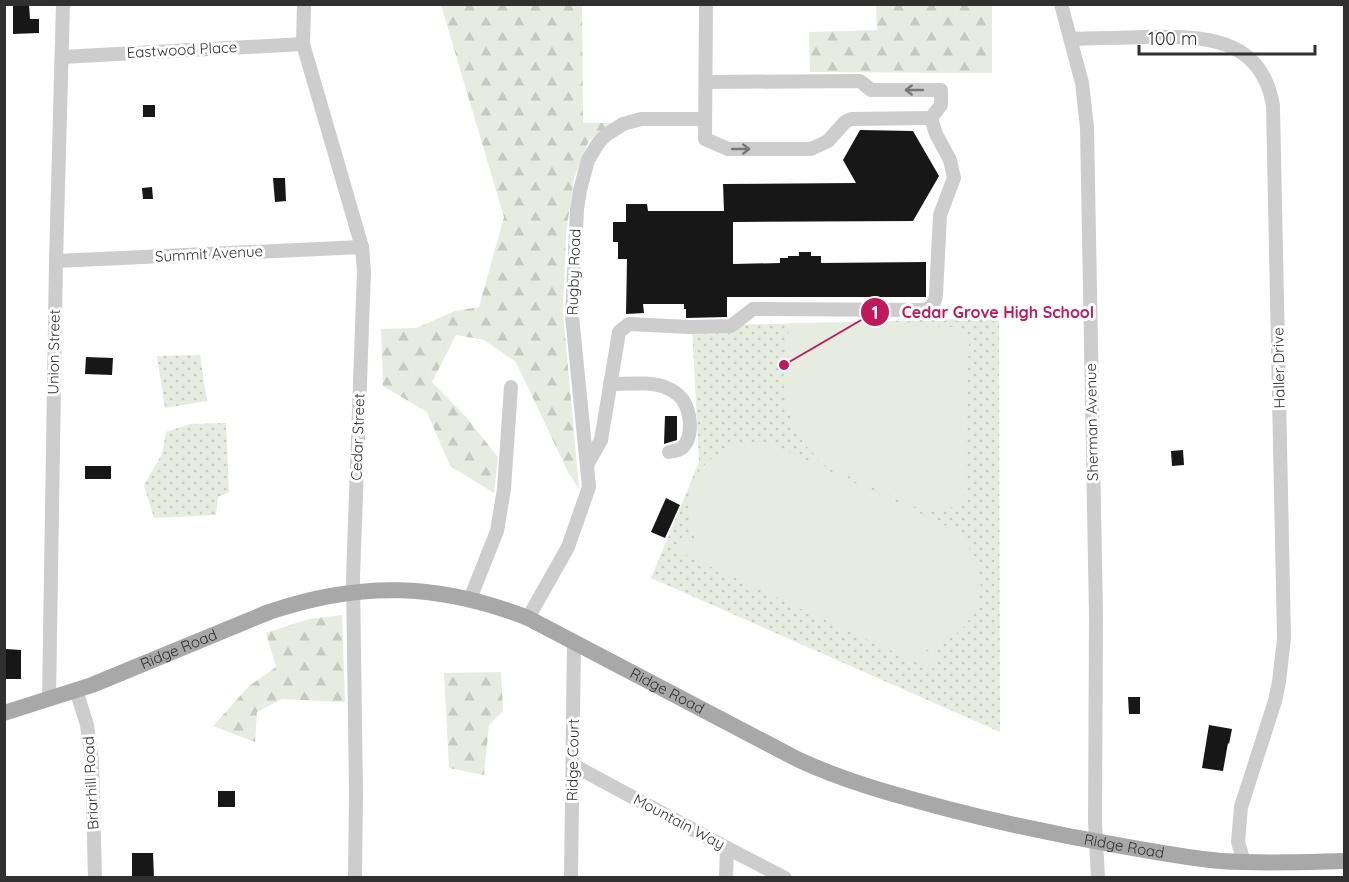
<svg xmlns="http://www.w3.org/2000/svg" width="1349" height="882" font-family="Quicksand,sans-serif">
	<defs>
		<pattern id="green-dots" width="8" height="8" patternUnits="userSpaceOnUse" patternTransform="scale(1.5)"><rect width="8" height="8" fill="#e6ecdf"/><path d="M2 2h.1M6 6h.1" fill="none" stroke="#c6cbc0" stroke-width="1.8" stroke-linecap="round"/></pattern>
		<pattern id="forest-firs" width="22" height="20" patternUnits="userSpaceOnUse" patternTransform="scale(1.5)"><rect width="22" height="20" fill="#e6ecdf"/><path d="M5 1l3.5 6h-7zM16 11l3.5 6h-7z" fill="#c6cbc0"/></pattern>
	</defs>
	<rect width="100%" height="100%" fill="#fff"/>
	<g fill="url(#green-dots)">
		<path d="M999,318l1,414 -349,-154 48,-116 -7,-136z"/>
		<path d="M200,355l7,46 -42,7 -8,-52z"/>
		<path d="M226,423l3,69 -11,5 -2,18 -62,3 -10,-33 18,-31 4,-22 24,-8z"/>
	</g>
	<g fill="url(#forest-firs)">
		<path d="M441,5h141l1,118h30l-24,17 -15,39 -8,54 -3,79 16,177 -11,-17 -52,-110 -32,-22 -28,-5 -24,47 34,35 32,40 -4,36 -44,-27 -23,-54 -44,-26 -2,-57 35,-1 39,-17 24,-4 25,-90z"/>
		<path d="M876,5h116v68l-182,-1 -1,-40 68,-2z"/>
		<path d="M342,615l3,87 -63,-3 -25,13 -2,30 -42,-16 36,-40 27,-19 -10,-34 43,-14z"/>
		<path d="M501,672l2,39 -14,14 -5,50 -35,-7 -5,-95z"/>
	</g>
	<g fill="#e6ecdf">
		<path d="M790,323l167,4c9,2 10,5 12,14l-5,162c-16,7 -32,9 -49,4l-93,-43c-6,-9 -15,-16 -21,-25 -24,-38 -18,-74 -11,-116z"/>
		<path d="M756,442l22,5 163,76c60,33 49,109 -16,127l13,6 -6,14 -255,-119 6,-14 13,5c-23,-49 6,-97 60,-100z"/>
	</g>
	<g fill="#171717">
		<path d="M13,4h16l1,15h9v14l-26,1z"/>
		<rect x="143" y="105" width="12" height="12"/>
		<path d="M860,130l53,1 26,45 -26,45 -180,1v42l47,-1v-5h8v-2h11v-4h12v4h10v7l105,-1v35h-199v20l-41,1v-9h-2v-5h-41l1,9 -18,1 1,-55h-9v-17h-5v-20h13v-18h21l1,7h76l-1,-27 133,-1 -13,-23z"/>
		<path d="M273,178h12l1,23 -11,1z"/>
		<path d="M152,187l1,12h-10l-1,-11z"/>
		<path d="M86,357l27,1 -1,17 -27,-1z"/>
		<path d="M665,416h12v24l-13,4z"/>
		<path d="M1183,450l1,15 -12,1 -1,-15z"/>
		<rect x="85" y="466" width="26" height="13"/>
		<path d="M666,498l14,7 -15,33 -14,-6z"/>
		<path d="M6,649l15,1v29h-16z"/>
		<path d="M1128,697h12v17h-11z"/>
		<path d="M1209,725l23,4 -3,15 -1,-1 -5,28 -21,-3z"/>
		<rect x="218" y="791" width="17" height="16"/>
		<path d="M132,853h21l1,25h-22z"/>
	</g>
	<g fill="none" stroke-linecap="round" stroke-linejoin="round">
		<g stroke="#cdcdcd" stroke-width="14">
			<path d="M304,4l-1,40 59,203 2,24 -11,307 3,215 -1,85"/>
			<path d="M706,4l-1,135 23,10h83l17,-8 17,-19 6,-3 80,-1"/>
			<path d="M1061,4l21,79 5,44 9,489 -1,206 3,56"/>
			<path d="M1071,39c25,-1 50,-1 74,-2 57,-1 117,-1 128,69l11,532 -5,44 -4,19 -34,106 -3,35 6,20"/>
			<path d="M62,57l241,-13"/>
			<path d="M706,82l154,-1 11,9h70v15l-10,13"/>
			<path d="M56,261l306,-14"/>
			<path d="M610,384c16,0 43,-3 57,4 5,2 11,6 15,11 9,12 12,38 0,49 -4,3 -8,3 -13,4"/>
			<path d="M587,465l14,-25 18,-108 10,-8 60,3 42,-1 22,-17 168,1c9,0 14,-6 15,-15l4,-80 14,-37 -4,-18 -14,-26 -5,-16"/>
			<path d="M470,599l27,-68 7,-42 7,-102"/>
			<path d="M528,618l40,-71 21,-60 -17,-171 5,-107 3,-19 8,-30 11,-18 7,-7 17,-11 18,-5h64"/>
			<path d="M76,690l11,35 5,36 3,117"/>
			<path d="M49,699l7,-438 7,-257"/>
			<path d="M573,765l154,83 58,30"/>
			<path d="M571,878l3,-236"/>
			<path d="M726,878l1,-30"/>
		</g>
		<path stroke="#a8a8a8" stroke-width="16" id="s1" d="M4,713l88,-28 177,-73c91,-31 170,-29 259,6l269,141c49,23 99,36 151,50 58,15 115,27 174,37 33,6 66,12 99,15 41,3 83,1 123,0"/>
	</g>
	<defs><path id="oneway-shaft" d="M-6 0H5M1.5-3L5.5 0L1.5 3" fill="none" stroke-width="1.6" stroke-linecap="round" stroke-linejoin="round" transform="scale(1.5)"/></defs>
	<g stroke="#777">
		<use href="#oneway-shaft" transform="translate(914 90) rotate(180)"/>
		<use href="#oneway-shaft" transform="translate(741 149)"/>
	</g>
	<g text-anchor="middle" stroke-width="6" stroke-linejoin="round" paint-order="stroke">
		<g font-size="15" fill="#303030" stroke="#fff">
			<text transform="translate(182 50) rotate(-3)" y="5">Eastwood Place</text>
			<text transform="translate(209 254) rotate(-3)" y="5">Summit Avenue</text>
			<text transform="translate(574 272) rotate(-88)" y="5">Rugby Road</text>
			<text transform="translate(54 352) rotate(-89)" y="5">Union Street</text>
			<text transform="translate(1279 368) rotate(-91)" y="5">Haller Drive</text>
			<text transform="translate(1092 422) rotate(-91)" y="5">Sherman Avenue</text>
			<text transform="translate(358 437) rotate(-88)" y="5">Cedar Street</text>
			<text dy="5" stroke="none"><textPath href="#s1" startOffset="186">Ridge Road</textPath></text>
			<text dy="5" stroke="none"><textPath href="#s1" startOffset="706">Ridge Road</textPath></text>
			<text transform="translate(573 760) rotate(-89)" y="5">Ridge Court</text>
			<text transform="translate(91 783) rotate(-93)" y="5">Briarhill Road</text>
			<text transform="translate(679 822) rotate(28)" y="5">Mountain Way</text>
			<text dy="5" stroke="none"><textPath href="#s1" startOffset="1192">Ridge Road</textPath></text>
		</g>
	</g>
	<path fill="none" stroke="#c2185b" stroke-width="2" d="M784 365L875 312"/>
	<g fill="#c2185b" stroke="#fff" stroke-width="2">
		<circle cx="784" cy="365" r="6"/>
		<circle cx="875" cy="312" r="15"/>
	</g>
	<g font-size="18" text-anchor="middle" font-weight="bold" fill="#fff">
		<text x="875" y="319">1</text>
	</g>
	<g font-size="16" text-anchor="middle" font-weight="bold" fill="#c2185b" stroke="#fff" stroke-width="6" stroke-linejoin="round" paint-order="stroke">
		<text x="998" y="318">Cedar Grove High School</text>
	</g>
	<rect width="1349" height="882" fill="none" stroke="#303030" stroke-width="12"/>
	<path d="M1139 45v9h176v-9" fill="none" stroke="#303030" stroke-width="3"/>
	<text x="1148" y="45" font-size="18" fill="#303030" stroke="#ffffff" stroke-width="4.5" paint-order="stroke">100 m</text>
</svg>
